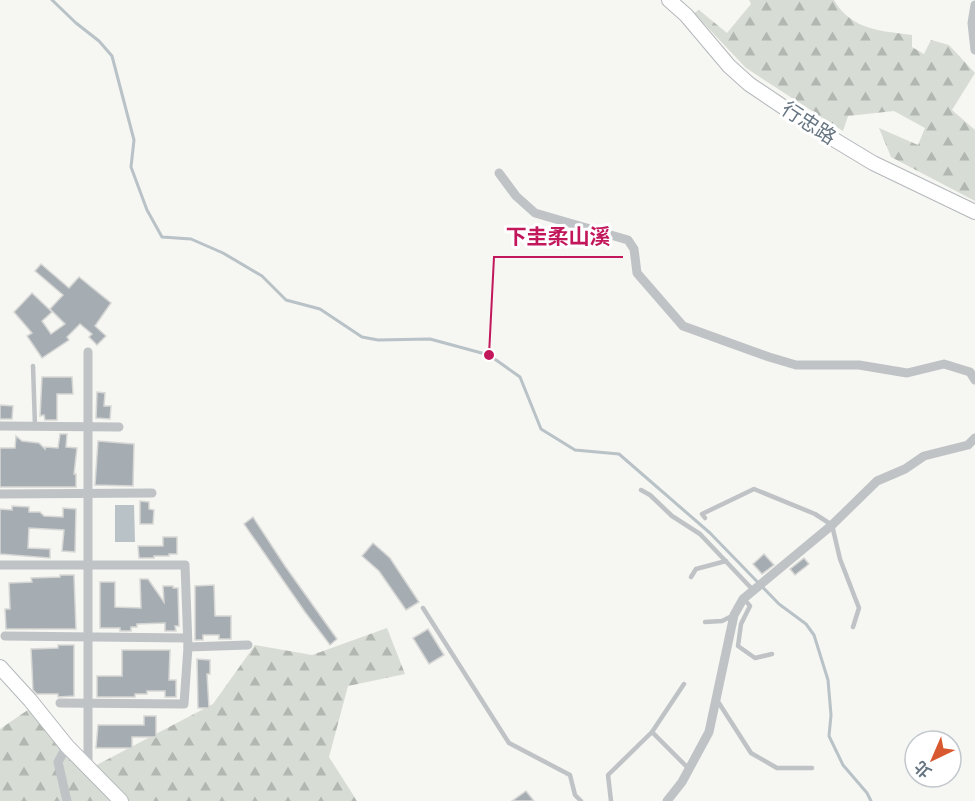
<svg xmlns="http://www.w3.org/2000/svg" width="975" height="801" font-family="'Public Sans','Noto Sans TC',sans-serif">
	<defs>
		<pattern id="forest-firs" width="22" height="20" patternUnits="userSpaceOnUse" patternTransform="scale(1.5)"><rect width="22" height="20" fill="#d7dcd4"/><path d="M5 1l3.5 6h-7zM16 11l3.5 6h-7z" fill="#b2b7b1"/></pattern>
	</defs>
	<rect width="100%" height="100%" fill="#f6f6f2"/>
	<g fill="url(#forest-firs)">
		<path d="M749,0h85c17,30 47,31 78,35v12l12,7 7,-14 18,5 26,28 -23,37 23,20v71l-84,-44 -12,-29 39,17 7,-17 -31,-17 -46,5 -5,15 -97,-63 -52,-55 5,-3 28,23 24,-29z"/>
		<path d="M387,628l18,46 -57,12 -19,71 28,44h-357v-72l38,-26 53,65 122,-64 42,-59 57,10z"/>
	</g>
	<path fill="#b8c2c7" d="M115,505h19l1,37h-20z"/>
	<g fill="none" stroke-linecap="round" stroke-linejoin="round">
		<path stroke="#b8c2c7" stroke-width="3" d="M52,0l24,23 23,18 13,15 22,84 -3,27 16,43 15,27 29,2 32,14 39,23 24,24 34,9 42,28 16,3 52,-1 59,16 31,22 21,52 34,21 44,4 91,79 69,71 27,20 8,11 14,45 3,35 -2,21 14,29 24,28 4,8"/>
	</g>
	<g fill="#a5adb3" stroke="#d7d7d5" stroke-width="1.5">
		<path d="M41,264l28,24 10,-11 32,26 -16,23 11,10 -9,9 -8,-8 3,-3 -12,-10 -13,13 2,3 -27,18 -15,-22 5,-3 -18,-21 18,-19 20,19 -10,9 9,13 14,-10 -15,-15 13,-14 -28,-24z"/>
		<path d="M42,377h30l1,17h-16v26h-12l-1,-5 -4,1z"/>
		<path d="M97,392l8,1 -1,13h7l-1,13 -14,-1z"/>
		<path d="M0,405l13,1 -1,13h-12z"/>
		<path d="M60,434h7l-1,13 11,1 -3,26h2v13h-76v-39h15l1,-12 6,5 17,2 6,6v-2l13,1z"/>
		<path d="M98,441l36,3 -1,42 -38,-1z"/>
		<path d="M140,501l9,1v7l5,1 -1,14h-13z"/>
		<path d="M12,506l17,1v5h11l4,4 19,1v-9l13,1 -1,43 -13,-1 2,-21 -35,-2 -1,20 22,1v9l-50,-4v-45l12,1z"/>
		<path d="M253,517l32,49 52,73 -7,6 -25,-33 -61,-88z"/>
		<path d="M163,537h14v17h-8v2h-15v2h-15l-1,-12h25z"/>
		<path d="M373,543l17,15 29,44 -13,8 -27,-39 -17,-15z"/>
		<path d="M764,554l10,11 -12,9 -9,-10z"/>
		<path d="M804,558l5,6 -14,11 -5,-6z"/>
		<path d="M60,575h14l2,54h-70l-1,-20h5l-1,-26 23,-1 -1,-4 29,-1z"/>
		<path d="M140,579h8l16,23 -1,-16h10v2h5l1,38h-4l1,5h-11v-8l-28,1v3h-6v4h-11v-3h-20v-46h15v25l26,1z"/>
		<path d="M214,585l1,31h16v23h-12v-4h-16v5h-8v-54z"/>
		<path d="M428,629l16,26 -15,9 -16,-26z"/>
		<path d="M58,645h16v51l-16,1v-3h-21l-4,-4 -2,-41 27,-1z"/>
		<path d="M122,650h48l-1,30h7v17h-11v-6h-18v3h-12v3h-38v-21h25z"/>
		<path d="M197,659l13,1v14h-3l2,34h-11z"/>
		<path d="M144,716h12v21h-24v11h-36l2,-23h46z"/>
		<path d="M526,791l8,10h-22z"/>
	</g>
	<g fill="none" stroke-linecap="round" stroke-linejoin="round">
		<g stroke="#b4b8bc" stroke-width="16">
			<g id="secondary">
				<path d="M669,0l17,15 43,51 20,18 61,41 63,38 102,49"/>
				<path d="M0,667l30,33 37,46 54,55"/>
			</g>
		</g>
		<g stroke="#bfc3c6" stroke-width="4.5">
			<path d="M33,366l2,60"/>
			<path d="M641,490l9,5 22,21 28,18 53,56"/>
			<path d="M705,518l-3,-4 52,-25 61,25 17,11 8,34 19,49 -6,19"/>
			<path d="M691,577l5,-8 30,-8"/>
			<path d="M744,599l6,7 -9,18 -3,22 17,12 17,-4"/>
			<path d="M423,608l86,135 61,32 5,20 6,6"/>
			<path d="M705,622l17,-1 12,-6"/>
			<path d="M717,700l34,53 26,15h35"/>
			<path d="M652,732l36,36"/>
			<path d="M611,801l-3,-26 44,-43 32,-48"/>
		</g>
		<g stroke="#bfc3c6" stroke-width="9">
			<path d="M975,5l-3,18 3,27"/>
			<path d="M499,173l17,23 19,17 93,27 6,9 3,24 46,53 86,31 27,8h63l48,8 37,-9 26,8 5,8"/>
			<path d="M0,426l119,1"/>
			<path d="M0,494l152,-1"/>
			<path d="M0,565h185l3,82 -4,57 -124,-1"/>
			<path d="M5,636l182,2"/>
			<path d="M188,647l60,-2"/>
			<path d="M67,746l-9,16 9,39"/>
			<path d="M88,769v-417"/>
			<path d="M667,801l15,-19 27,-50 25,-117 9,-16 89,-74 45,-44 28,-12 19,-13 44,-11 7,-7"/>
		</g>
		<use href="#secondary" stroke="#fff" stroke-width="14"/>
	</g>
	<g text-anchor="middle" stroke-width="6" stroke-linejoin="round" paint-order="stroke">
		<g font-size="20" fill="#667582" stroke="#fff">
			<text transform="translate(809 123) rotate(33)" y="7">行忠路</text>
		</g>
	</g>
	<path fill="none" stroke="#c2185b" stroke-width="2" d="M489 355L494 257H623"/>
	<circle fill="#c2185b" stroke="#fff" stroke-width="2" cx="489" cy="355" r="6"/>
	<g font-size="21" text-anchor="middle" font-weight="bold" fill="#c2185b" stroke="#fff" stroke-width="6" stroke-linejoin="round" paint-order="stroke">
		<text x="558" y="244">下圭柔山溪</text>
	</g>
	<g transform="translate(933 759) rotate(224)"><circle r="28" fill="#ffffff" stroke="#c2c8cd" stroke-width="1.5"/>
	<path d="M0-4.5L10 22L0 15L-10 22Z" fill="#d85830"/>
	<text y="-9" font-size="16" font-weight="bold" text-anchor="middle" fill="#667582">北</text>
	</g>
</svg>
